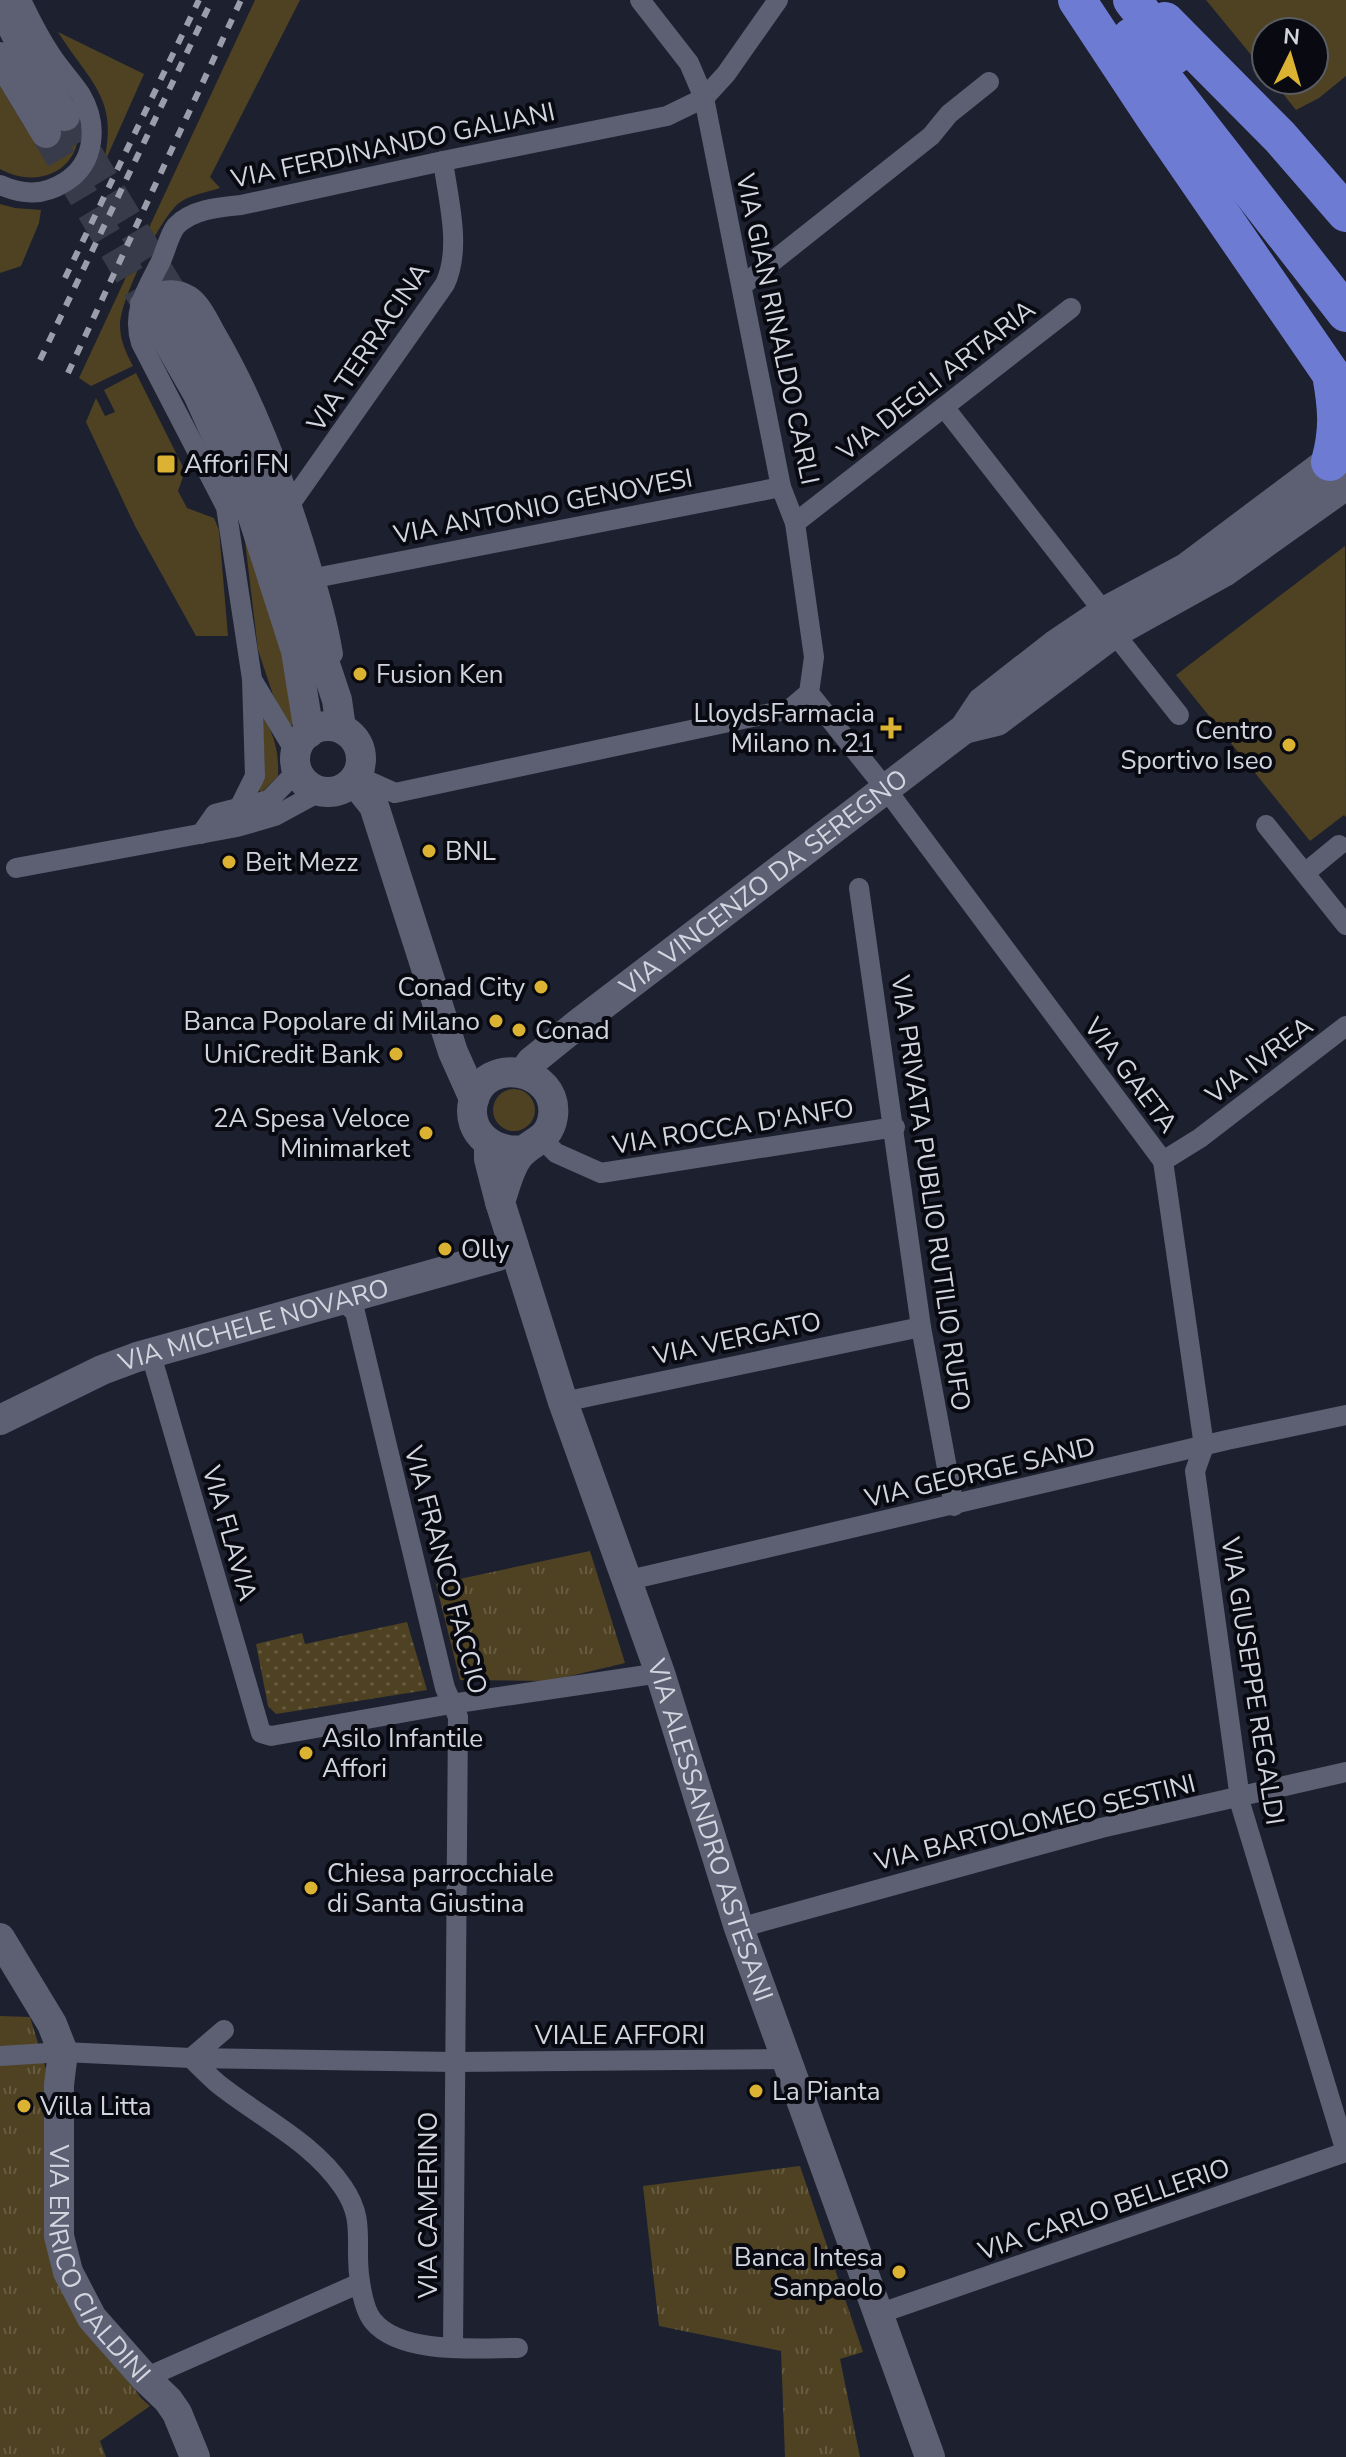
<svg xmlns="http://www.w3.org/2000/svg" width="1346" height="2457" font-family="'Nunito Sans',sans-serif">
	<defs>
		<pattern id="park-tufts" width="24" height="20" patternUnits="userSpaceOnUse" patternTransform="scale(2)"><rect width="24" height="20" fill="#4e4223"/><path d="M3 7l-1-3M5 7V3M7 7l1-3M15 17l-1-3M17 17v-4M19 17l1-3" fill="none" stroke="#675c42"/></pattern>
		<pattern id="garden-dots" width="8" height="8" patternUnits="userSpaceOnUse" patternTransform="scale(2)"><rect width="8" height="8" fill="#4e4223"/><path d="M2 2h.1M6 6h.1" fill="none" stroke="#675c42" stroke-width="1.8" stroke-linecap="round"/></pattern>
	</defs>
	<rect width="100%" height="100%" fill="#1d202f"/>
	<g fill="#4e4223">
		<path d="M255,0h45l-90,177 10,11c-13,4 -30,7 -41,15 -19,15 -59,97 -59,122 0,15 6,28 13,41l-42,20 -12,-8z"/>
		<path d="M1206,0h140v76l-27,22 -23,12 -24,-30h42v-48h-48v41z"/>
		<path d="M58,32l86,42 -41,92c17,-67 -12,-82 -45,-134z"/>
		<path d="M0,86l26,43 51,-13c11,50 -35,76 -77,53z"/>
		<path d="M0,204l15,4 26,2 -2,13 -18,43 -21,7z"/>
		<path d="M136,373l49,98 -7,20 9,17 27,10 5,12 9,106h-32l-61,-110 -49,-104 10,-24 9,18 10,-4 -11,-22z"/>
		<path d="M244,533l44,125 5,66 -4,3 -16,-32 -15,-45z"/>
		<path d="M1345,546l1,271 -2,-2 -34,26 -134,-166z"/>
		<path d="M261,712c13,22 18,38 17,64l-17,17 -2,-3c9,-25 4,-51 2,-78z"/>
		<circle cx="514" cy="1110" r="21"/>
	</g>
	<g fill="url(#park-tufts)">
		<path d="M590,1551l35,112 -76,18 -89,-1 -24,-96z"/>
		<path d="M0,2016l30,1 18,59 13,209 80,113 9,8 -50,35 6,16h-106z"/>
		<path d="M800,2166l63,186 -23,7 20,98h-75l-4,-106 -122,-25 -16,-140z"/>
	</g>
	<path fill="url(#garden-dots)" d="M407,1622l20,68 -151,24 -8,-8 -12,-62 46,-11 3,11z"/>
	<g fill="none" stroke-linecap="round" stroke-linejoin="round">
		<g stroke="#383b49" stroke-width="30" stroke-dasharray="30 15" stroke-linecap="butt">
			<path d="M65,116l111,184"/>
			<path d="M46,133l104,177"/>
		</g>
		<g stroke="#5c6072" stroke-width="20">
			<path d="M0,185c23,10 43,11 65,-3 31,-19 33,-58 16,-87 -9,-14 -21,-26 -30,-40 -12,-18 -21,-36 -30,-55"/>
			<path d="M743,285l188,-149 18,-22 40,-32"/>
			<path d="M140,303c14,-12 33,-18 50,-7 12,8 20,27 27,39 38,65 64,136 87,208 11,37 23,73 29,111"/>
			<path d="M944,407l160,205"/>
			<path d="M291,503l154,-219c17,-36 3,-85 -2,-123"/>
			<path d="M795,523l276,-215"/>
			<path d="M315,578l466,-91"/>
			<path d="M1114,633l65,82"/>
			<path d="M254,683l42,70"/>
			<path d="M809,693l77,96 277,372 41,285 -9,25 46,335 105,346"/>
			<path d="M357,776l38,17 395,-84 19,-16 5,-36 -19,-134 -14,-36 -77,-389 -15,-35 -49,-63"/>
			<path d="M239,808l16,-32 -3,-97 -26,-172 -85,-164c-10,-32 6,-54 20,-82 5,-11 8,-26 15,-35 16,-17 44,-19 65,-21l202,-44 224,-45 37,-18 22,-24 52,-74"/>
			<path d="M1266,825l80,100"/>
			<path d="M201,834l14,-20 54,-14 29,-30"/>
			<path d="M16,868l221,-41 38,-11 46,-25"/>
			<path d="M1305,873l34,-28"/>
			<path d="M859,888l62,439 33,179"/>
			<path d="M542,1139l14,14 45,20 294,-46"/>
			<path d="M1163,1161l37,-23 146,-112"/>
			<path d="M332,1302l15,3 8,7 90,376 13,29 -5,631"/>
			<path d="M162,1349l-4,4 -4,12 107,368 10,3 180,-32 209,-31"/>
			<path d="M563,1402l358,-75"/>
			<path d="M625,1581l602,-141 119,-25"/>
			<path d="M739,1928l362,-100 245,-56"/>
			<path d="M0,2056l63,-4 128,6 264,4 331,-3"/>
			<path d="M191,2058c8,8 17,17 26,25 42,34 95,58 126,104 17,25 15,41 15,69 0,17 4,52 15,65 28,34 104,27 145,27"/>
			<path d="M191,2058l33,-28"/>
			<path d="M878,2314l468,-162"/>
			<path d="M145,2378l215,-95"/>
		</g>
		<g stroke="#5c6072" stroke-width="30">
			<path d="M0,1l29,60 36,55"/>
			<path d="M0,57l46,76"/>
			<path d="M176,300l45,85 50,117 66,198 4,28"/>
			<path d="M150,310l48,84 54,120 44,137 13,82"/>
			<circle cx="328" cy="759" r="33"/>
			<path d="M964,729l33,-8 117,-88 110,-61 122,-87"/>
			<path d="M354,781l20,25 79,246 21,47"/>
			<path id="s1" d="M524,1072l7,-10 47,-38 386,-295 18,-27 73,-57 49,-33 82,-44 160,-120"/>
			<path id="s2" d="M489,1144v15l11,43 63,200 97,271 79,255 191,529"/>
			<path d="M500,1202c5,-14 9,-33 18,-45 12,-17 31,-14 35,-41 6,-48 -69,-62 -80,-14 -7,33 23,52 52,48"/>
			<path id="s3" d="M0,1420l102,-50 35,-13 361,-101 15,-11"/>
			<path id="s4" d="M0,1938l52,86 11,28 -4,33v151l9,36 24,46 53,60 23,22 9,13 18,44"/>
		</g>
		<g stroke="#6d7bd2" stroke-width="38">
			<path d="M1077,0l78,118 176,256 15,16"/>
			<path d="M1132,0l43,55"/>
			<path d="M1165,21l115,116 66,76"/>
			<path d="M1131,37l215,276"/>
			<path d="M1330,462c9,-33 7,-54 1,-88"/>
		</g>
		<g stroke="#9b9eaa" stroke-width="6" stroke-dasharray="10 10" stroke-linecap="butt">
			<path d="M65,278l134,-278"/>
			<path d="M40,360l172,-360"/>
			<path d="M68,373l173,-373"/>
		</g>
	</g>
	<g fill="#dcb233" stroke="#090a11" stroke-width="3">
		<rect x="156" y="454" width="20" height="20" rx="4"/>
		<circle cx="360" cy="674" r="8"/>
		<path d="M887 716h8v8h8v8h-8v8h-8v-8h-8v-8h8z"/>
		<circle cx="1289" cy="745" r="8"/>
		<circle cx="429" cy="851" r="8"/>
		<circle cx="229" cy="862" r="8"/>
		<circle cx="541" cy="987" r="8"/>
		<circle cx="496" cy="1021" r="8"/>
		<circle cx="519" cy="1030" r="8"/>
		<circle cx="396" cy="1054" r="8"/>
		<circle cx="426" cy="1133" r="8"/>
		<circle cx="445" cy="1249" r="8"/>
		<circle cx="306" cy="1753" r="8"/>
		<circle cx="311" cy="1888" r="8"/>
		<circle cx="756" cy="2091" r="8"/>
		<circle cx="24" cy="2106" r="8"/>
		<circle cx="899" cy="2272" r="8"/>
	</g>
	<g text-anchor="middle" stroke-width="8" stroke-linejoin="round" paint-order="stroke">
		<g font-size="26" fill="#d2d5df" stroke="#090a11">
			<text transform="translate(393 145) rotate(-12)" y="9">VIA FERDINANDO GALIANI</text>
			<text transform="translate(778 329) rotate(78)" y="9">VIA GIAN RINALDO CARLI</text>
			<text transform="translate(368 347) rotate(-56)" y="9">VIA TERRACINA</text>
			<text transform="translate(936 380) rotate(-38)" y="9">VIA DEGLI ARTARIA</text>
			<text transform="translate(543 506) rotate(-11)" y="9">VIA ANTONIO GENOVESI</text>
			<text dy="9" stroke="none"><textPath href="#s1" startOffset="306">VIA VINCENZO DA SEREGNO</textPath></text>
			<text transform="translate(1259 1060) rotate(-37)" y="9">VIA IVREA</text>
			<text transform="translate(1131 1075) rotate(53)" y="9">VIA GAETA</text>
			<text transform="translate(733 1126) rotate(-9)" y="9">VIA ROCCA D'ANFO</text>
			<text transform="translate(931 1193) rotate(82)" y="9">VIA PRIVATA PUBLIO RUTILIO RUFO</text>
			<text dy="9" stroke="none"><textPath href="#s3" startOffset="272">VIA MICHELE NOVARO</textPath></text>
			<text transform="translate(737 1338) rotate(-12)" y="9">VIA VERGATO</text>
			<text transform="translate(980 1472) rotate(-13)" y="9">VIA GEORGE SAND</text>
			<text transform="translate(230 1533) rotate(74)" y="9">VIA FLAVIA</text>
			<text transform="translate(446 1570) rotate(75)" y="9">VIA FRANCO FACCIO</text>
			<text transform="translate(1253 1681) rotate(81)" y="9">VIA GIUSEPPE REGALDI</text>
			<text transform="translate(1035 1822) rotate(-14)" y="9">VIA BARTOLOMEO SESTINI</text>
			<text dy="9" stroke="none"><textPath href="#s2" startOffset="722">VIA ALESSANDRO ASTESANI</textPath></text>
			<text x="620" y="2044">VIALE AFFORI</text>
			<text transform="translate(428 2205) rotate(-90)" y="9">VIA CAMERINO</text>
			<text transform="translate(1104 2209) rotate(-19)" y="9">VIA CARLO BELLERIO</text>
			<text dy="9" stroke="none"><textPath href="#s4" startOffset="354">VIA ENRICO CIALDINI</textPath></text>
		</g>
		<g font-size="26" fill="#d2d5df" stroke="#090a11" text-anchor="start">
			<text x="184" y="473">Affori FN</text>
			<text x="376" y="683">Fusion Ken</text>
			<text x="875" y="722" text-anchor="end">LloydsFarmacia<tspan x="875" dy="30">Milano n. 21</tspan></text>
			<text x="1273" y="739" text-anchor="end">Centro<tspan x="1273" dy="30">Sportivo Iseo</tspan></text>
			<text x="445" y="860">BNL</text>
			<text x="245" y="871">Beit Mezz</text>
			<text x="525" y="996" text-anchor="end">Conad City</text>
			<text x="480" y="1030" text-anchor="end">Banca Popolare di Milano</text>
			<text x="535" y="1039">Conad</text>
			<text x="380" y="1063" text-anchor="end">UniCredit Bank</text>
			<text x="410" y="1127" text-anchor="end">2A Spesa Veloce<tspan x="410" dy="30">Minimarket</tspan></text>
			<text x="461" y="1258">Olly</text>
			<text x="322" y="1747">Asilo Infantile<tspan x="322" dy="30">Affori</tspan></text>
			<text x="327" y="1882">Chiesa parrocchiale<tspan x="327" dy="30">di Santa Giustina</tspan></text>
			<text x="772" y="2100">La Pianta</text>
			<text x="40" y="2115">Villa Litta</text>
			<text x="883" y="2266" text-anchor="end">Banca Intesa<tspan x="883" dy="30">Sanpaolo</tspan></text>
		</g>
	</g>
	<g transform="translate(1290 56) rotate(5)"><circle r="38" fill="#090a11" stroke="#595b63" stroke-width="2"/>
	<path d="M0-6L14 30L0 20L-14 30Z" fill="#dcb233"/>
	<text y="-12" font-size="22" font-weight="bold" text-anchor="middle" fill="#d2d5df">N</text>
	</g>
</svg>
